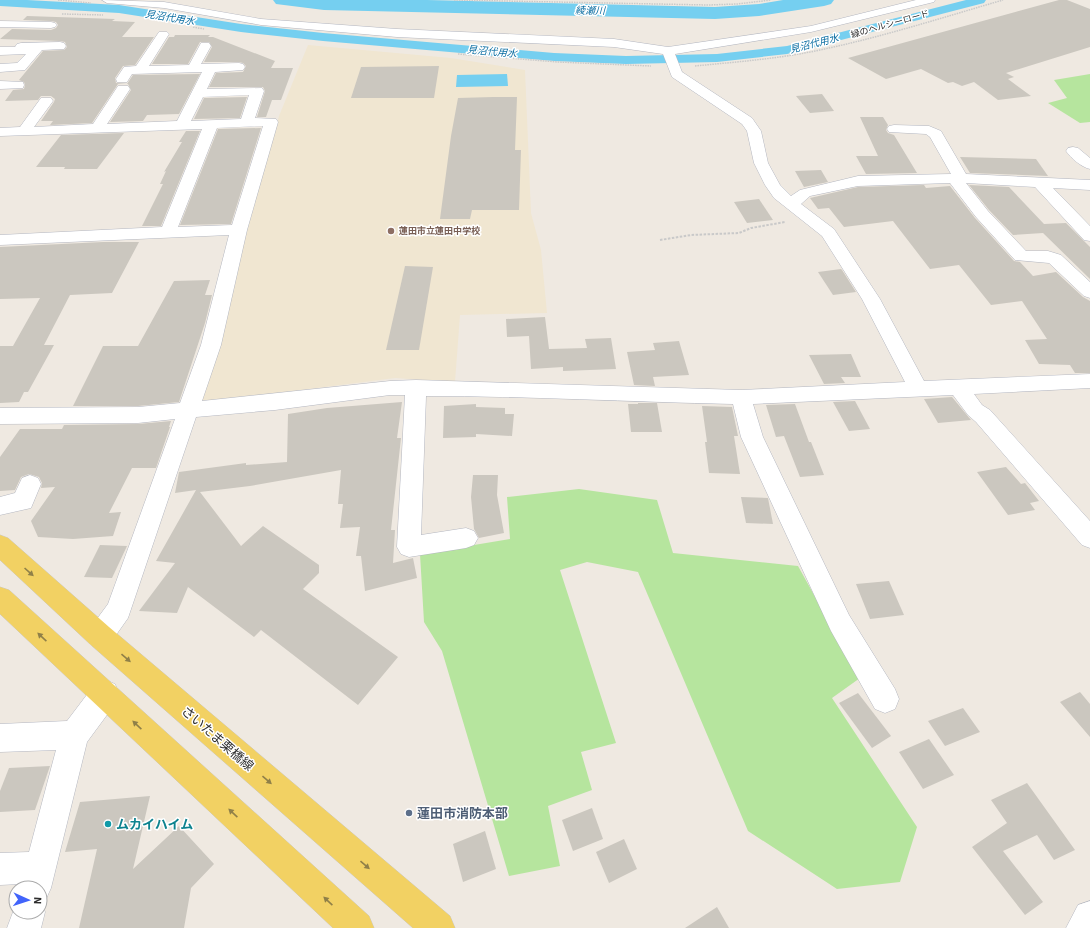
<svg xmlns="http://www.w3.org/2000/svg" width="1090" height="928" font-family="'Source Sans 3','Noto Sans JP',sans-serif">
	<rect width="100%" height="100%" fill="#efe9e1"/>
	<path fill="#f0e6d1" d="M308,45l143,13 74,12 6,143 10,37 6,63 -87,2 -5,67 -60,-4 -196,25 80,-287z"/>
	<g fill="#b6e59e">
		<path d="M1090,74v48l-10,1 -32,-20 19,-5 -13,-18z"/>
		<path d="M579,489l78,11 16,53 125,13 62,112 -28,20 85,129 -17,55 -63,7 -89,-58 -110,-259 -51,-10 -27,8 56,173 -35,9 11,38 -44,16 12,60 -51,10 -67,-225 -18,-29 -4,-68 90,-15 -3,-42z"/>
	</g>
	<path fill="#75cff0" d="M507,74l1,12 -52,1 1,-12z"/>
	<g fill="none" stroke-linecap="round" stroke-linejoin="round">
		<path fill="#75cff0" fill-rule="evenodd" d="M0,0h27l92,5 122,19 82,9 231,20 72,3 91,-2 70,-8 179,-46h20l-2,3 -197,51 -70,8 -91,2 -72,-3 -231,-20 -82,-9 -122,-19 -119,-7z"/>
		<path fill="#75cff0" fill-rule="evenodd" d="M273,0h154l288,7 44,-3 24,-4h51l-3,4 -7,2 -65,10 -44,3 -391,-9 -48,-6z"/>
	</g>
	<g fill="#cbc7bf">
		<path d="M1059,0h8l23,9v38l-84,26 8,4 -6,2 23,17 -33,4 -24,-18 -12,4 -9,-4 -5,1 -27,-14 -35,10 -38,-21z"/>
		<path d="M27,16l88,3 -3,2 23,1 -13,15h32l-19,28 -12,1 -8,12 1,5 11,1 6,-9 67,-1 -21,40 -32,1 -4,6 -33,1 21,-32 -3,-6h-10l-26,39 -42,2 3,-4h-12l13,-19 1,-3 -4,-3h-10l-3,4 -33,1 8,-11 11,-1 1,-4 -1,-3 -5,-2 24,-29 21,-1 3,-3 -2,-5 -5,-1 -60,-2 12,-10 39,1 5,-2 2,-3 -2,-3 -5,-1 -28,-1z"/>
		<path d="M175,35h35l-2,2h5l62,24 -4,7h22l-12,32h-9l-6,17h-9l8,-26 -2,-4h-54l7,-14 27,-1 3,-6 -3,-3 -4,-1h-35l8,-15 -3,-5h-9l-12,22h-36l17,-27h5z"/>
		<path d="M439,66l-5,32h-83l10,-31z"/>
		<path d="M822,94l12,17 -24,2 -14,-17z"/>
		<path d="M247,97l-7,21 -46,1 10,-21z"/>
		<path d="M493,97h24l-2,53h6l-2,60h-47l-2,9h-30l11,-83 7,-38z"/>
		<path d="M860,117h23l5,8 -2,5 2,3 6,2 23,38 -51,1 -10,-18h22z"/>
		<path d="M261,128l-30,96 -51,1 38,-96z"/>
		<path d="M186,131h14l-39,95h-19l21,-42h-3l6,-13 -2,1 18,-30h-3z"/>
		<path d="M124,133l-27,36h-33l1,-2h-29l25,-32z"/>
		<path d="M960,157l76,2 12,17 -78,-3z"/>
		<path d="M821,170l7,12 -24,5 -9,-16z"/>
		<path d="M924,185l2,3 24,-2 25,32 39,43 6,1 13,14 23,-4 27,25 7,4v72h-15l-5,-8 -31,-1 -14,-24 22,-1 -25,-38 -31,4 -32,-40 -29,4 -37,-48 -49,6 -15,-19 -11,1 -8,-11 48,-11z"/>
		<path d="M969,185l40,2 35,37 22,-1 24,24v32l-47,-46 -30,2 -24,-25z"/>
		<path d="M759,199l14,21 -26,3 -13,-21z"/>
		<path d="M103,242h36l-27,51 -42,2 -26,50h10l-26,47h-4l-5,10 -19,1v-57h13l27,-48 -40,1v-52z"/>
		<path d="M405,266l28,1 -14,83h-33z"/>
		<path d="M841,269l1,1 14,22 -23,3 -15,-23z"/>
		<path d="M210,280l-5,15h7l-7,28 -26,79 -41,4h-65l30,-60h35l36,-65z"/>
		<path d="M545,317l4,32 38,-1 -2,-9 26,-1 5,31 -53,2v-4l-32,2 -2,-33 -22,1 -1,-18z"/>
		<path d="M679,341l10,34 -36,2 2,9 -21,-1 -7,-33 28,-2 -2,-7z"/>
		<path d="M851,354l10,23h-20l4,6 -21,1 -15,-29z"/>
		<path d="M952,397l19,23 -33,3 -14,-24z"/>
		<path d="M855,401l15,28 -21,2 -16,-29z"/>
		<path d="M402,402l-5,36h4l-10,92h4l-2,33 20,-5 4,20 -52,13 -4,-35h-5l4,-29 -20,1 3,-24h-5l3,-34 -91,16 -50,6 41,54 22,-20 56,39v8l-16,16 95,68 -40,48 -97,-75 -7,7 -66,-50 -11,26 -38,-2 36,-48 -19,-2 40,-71 -21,3 4,-21 67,-9v2l41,-3 1,-48 39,-6z"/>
		<path d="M638,403h19l5,29h-31l-3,-28h10z"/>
		<path d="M476,404v3l29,1v6h9l-2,22 -36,-2v3l-33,1 1,-32z"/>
		<path d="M795,404l14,38h2l13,33 -24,2 -16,-41 -8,1 -10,-32z"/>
		<path d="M702,406l30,1 6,29h-4l6,38 -31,-1 -4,-31h2z"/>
		<path d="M171,421l-2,6h1l-14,41h-24l-23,45 12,-1 -8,24 -40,3 -35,-2 -7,-16 24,-34 -14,1 1,-5 -3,-6 -10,-3 -8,3 -6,13 -15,1v-34l20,-28h42l2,-4 74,-1z"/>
		<path d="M1006,467l15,17 4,-1 14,18 -9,2 5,7 -27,5 -31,-43z"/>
		<path d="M473,475h25l-1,20 7,38 -25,5 -5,-9 -3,-32z"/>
		<path d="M741,497l27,1 5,26 -27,-1z"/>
		<path d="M100,545l27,1 -15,32 -28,-1z"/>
		<path d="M889,581l15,34 -34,4 -14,-35z"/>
		<path d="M1080,692l10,12v33l-30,-35z"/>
		<path d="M858,693l33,43 -19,12 -33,-45z"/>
		<path d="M963,708l17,24 -35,14 -17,-25z"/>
		<path d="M929,739l25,36 -31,14 -24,-37z"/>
		<path d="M50,766l-15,44 -35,2v-21l9,-23z"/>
		<path d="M1027,783l48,67 -21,10 -17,-25 -34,16 40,51 -18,13 -53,-68 35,-24 -16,-23z"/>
		<path d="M150,796l-17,73 46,-43 35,38 -23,24 -7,40h-105l18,-79 -32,3 15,-50z"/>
		<path d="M592,808l11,31 -30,12 -11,-31z"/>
		<path d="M485,831l11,38 -33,13 -10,-38z"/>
		<path d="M624,839l13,30 -28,14 -13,-31z"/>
		<path d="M717,907l12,21h-44z"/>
	</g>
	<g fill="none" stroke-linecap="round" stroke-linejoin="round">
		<g stroke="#b4b7c1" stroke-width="1">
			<g id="minor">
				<path d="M102,0l62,2 97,17 136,10 217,10 54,8 143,-21 105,-26h19l-1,2 -123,30 -136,22 7,18 70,46 9,13 7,32 12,22 11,11 9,-6 58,-14 93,-2 -21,-37 -4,-3 -37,-2 -2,-3 2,-3 5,-1 35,1 12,5 25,43 124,6v10l-37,-2 37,38v15l-6,-1 -49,-53 -69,-4 22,28 38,40h22l13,4 29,27v16l-6,-2 -35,-33 -34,-3 -39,-43 -26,-34 -92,3 -48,10 -9,8 33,25 46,70 44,82 166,-7v14l-116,6 8,11 8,5 100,111v27l-8,-3 -106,-123 -8,-7 -15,-20 -200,9 10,33 86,178 46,74 4,10 -4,10 -10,4 -10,-4 -44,-78 -90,-194 -8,-33c-103,-2 -205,-8 -307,-8l-5,139 45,-7 8,3 4,7 -4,7 -8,3 -57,9 -8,-3 -4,-7 8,-152h-15l-115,15 -79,7 -68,201 -19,27 -9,3 -9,-3 -4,-9 4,-9 17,-23 67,-185 -37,4 -138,1v-16l138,-1 42,-4 21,-58 28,-110 -229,10v-10l162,-8 40,-98 -202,7v-8l20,-1 21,-29h10l2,3 -19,26 59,-3 25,-38h10l2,3 -23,35 70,-3 25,-49 -70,2 -5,8h-10l-1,-3 8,-12 12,-1 23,-34h8l2,2 -20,32 40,-1 12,-22h8l2,3 -10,18 38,-1 4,1 2,3 -2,3 -28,2 -8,17 55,-1 2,3 -9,27 21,1 2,3 -31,108 -26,115 -19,56 188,-20 26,-1 325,10 164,-8 -43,-83 -40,-63 -48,-38 -9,-13 -11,-22 -7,-32 -5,-7 -70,-47 -9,-23 -49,-7 -217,-10 -136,-12 -97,-17 -57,-5zM249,95l-8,24 -50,2 12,-24zM263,126l-31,99 -54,2 39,-99z"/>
				<path d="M0,21l51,1 4,1 2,2 -2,2 -4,1 -51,-1z"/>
				<path d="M60,42l4,1 2,3 -2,3 -22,1 -17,20 -25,2v-8l17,-1 9,-9 -26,1v-8h15l2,-3 4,-1z"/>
				<path d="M0,81l23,1 1,3 -1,3 -23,1z"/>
				<path d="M1073,147l5,1 12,10v11c-9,-2 -19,-11 -24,-18l2,-3z"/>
				<path d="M30,475l8,3 3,6 -10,24 -31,7v-18l15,-4 7,-15z"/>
				<path d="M105,680l10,4 4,10 -4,10 -28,38 -36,146 -5,11 -5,3 4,10 -4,16h-34l9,-24v8h24v-24h-21l1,-4 -20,1v-32l29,-1 27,-102 -56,2v-28l67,-3 28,-37z"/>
				<path d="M1090,901v27h-24l12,-23z"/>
			</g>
		</g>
		<g stroke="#c9c9c9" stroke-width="1">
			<g id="major">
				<path d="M0,535l8,3 101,89 341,289 5,12h-42l-322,-283 -91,-85z"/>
				<path d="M0,587l9,3 360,326 5,12h-41l-333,-314z"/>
			</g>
		</g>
		<g stroke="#c9c9c9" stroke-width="1.5" stroke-dasharray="1.5 1" stroke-linecap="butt">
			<path d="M58,0l33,3"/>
			<path d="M454,0l254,5 29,-1 34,-4"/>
			<path d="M62,14l41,1"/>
			<path d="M193,27l11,2"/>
			<path d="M458,54l100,8 93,4"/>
			<path d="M695,66c40,-4 81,-7 120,-15 64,-13 126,-33 188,-51"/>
		</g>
		<path stroke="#c9c9c9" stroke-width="2" stroke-dasharray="2.5 1.5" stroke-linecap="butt" d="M660,240l31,-5 48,-2 12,-5 34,-6"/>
		<use href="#minor" fill="#fff" fill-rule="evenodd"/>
		<use href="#major" fill="#f2d163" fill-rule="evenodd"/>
	</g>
	<defs><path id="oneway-solid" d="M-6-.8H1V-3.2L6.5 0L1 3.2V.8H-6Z"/></defs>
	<g fill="#908048">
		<use href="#oneway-solid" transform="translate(29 572) rotate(42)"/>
		<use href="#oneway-solid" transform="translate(42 637) rotate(-137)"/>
		<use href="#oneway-solid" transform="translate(126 658) rotate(41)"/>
		<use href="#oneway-solid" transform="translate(137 725) rotate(-137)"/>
		<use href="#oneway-solid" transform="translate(267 780) rotate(41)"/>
		<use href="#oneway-solid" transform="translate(233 813) rotate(-137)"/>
		<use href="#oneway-solid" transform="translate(365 865) rotate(41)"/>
		<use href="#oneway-solid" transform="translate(328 901) rotate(-137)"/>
	</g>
	<circle fill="#8d6e63" stroke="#fff" stroke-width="1.5" cx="391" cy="231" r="4"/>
	<circle fill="#5c6f8a" stroke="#fff" stroke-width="1.5" cx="409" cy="813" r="4"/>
	<circle fill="#0f9aa8" stroke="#fff" stroke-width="1.5" cx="108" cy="824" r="4"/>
	<g text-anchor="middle" stroke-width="3" stroke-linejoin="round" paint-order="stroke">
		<g font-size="9" fill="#2e2e2e" stroke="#fff">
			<text transform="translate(890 24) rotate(-16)" y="3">緑のヘルシーロード</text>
		</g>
		<g font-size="9" font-weight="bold" fill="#785e54" stroke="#fff" text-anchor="start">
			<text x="399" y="234">蓮田市立蓮田中学校</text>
		</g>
		<g font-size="10" font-style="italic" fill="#0d6fa3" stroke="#fff">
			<text transform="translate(590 10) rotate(1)" y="4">綾瀬川</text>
			<text transform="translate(170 17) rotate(9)" y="4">見沼代用水</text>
			<text transform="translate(814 43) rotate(-14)" y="4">見沼代用水</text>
			<text transform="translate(492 51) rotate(5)" y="4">見沼代用水</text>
		</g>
		<g font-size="13" fill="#2e2e2e" stroke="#fff">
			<text transform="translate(218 738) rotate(41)" y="5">さいたま栗橋線</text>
		</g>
		<g font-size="13" font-weight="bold" fill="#4e5e75" stroke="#fff" text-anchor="start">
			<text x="417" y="818">蓮田市消防本部</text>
		</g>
		<g font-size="13" font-weight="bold" fill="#0d838f" stroke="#fff" text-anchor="start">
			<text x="116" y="829">ムカイハイム</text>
		</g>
	</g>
	<g transform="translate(28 900) rotate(93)"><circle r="19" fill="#ffffff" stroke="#ababab"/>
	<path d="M0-3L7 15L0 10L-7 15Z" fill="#4264fb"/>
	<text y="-6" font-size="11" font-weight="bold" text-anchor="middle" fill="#2e2e2e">N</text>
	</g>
</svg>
